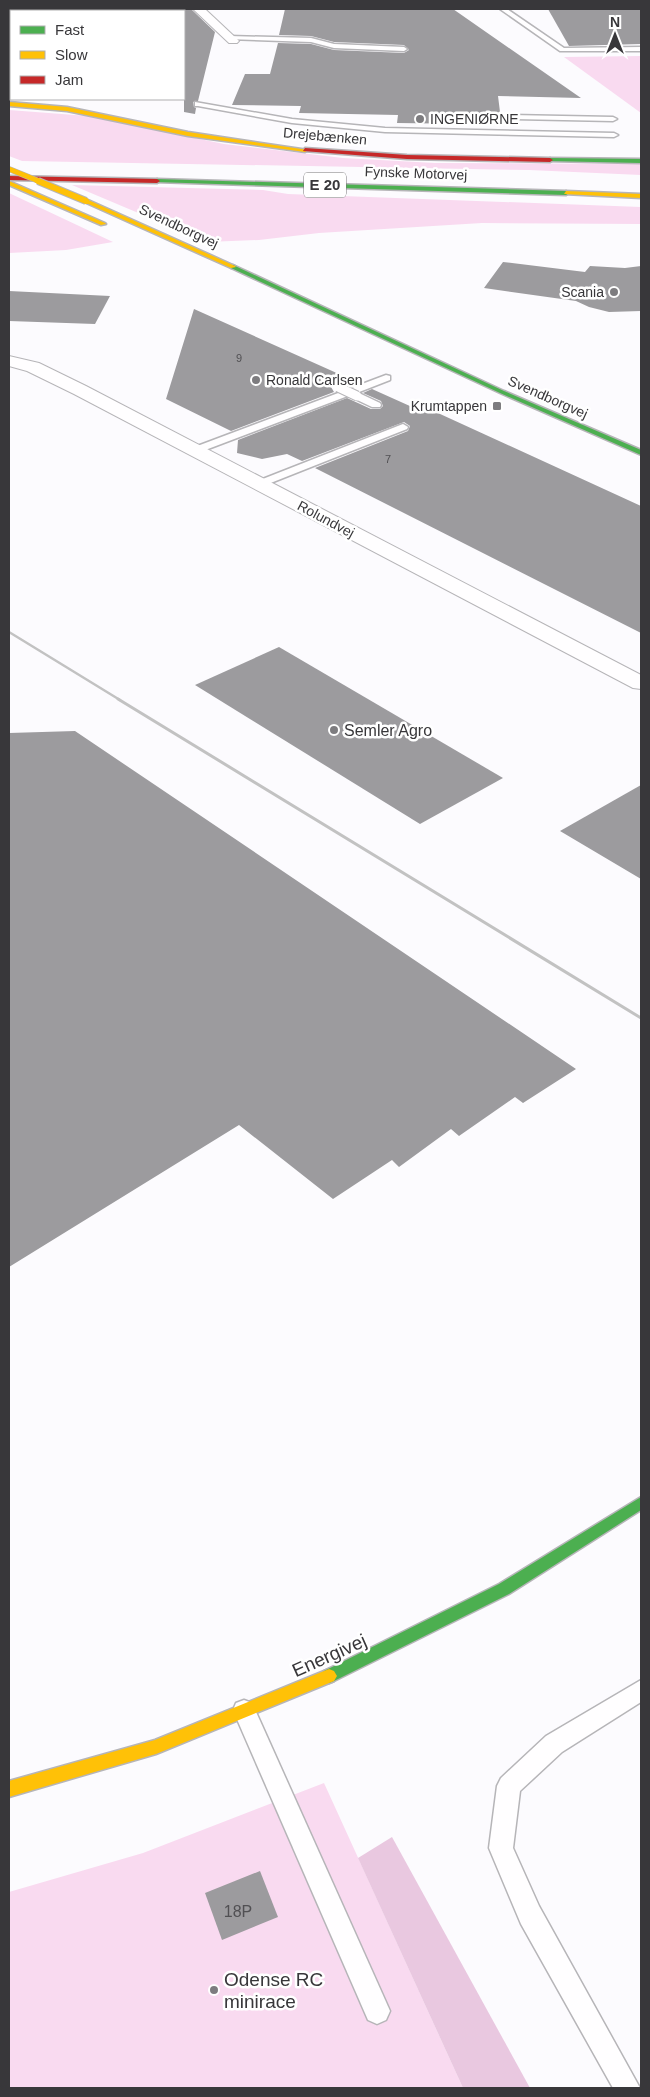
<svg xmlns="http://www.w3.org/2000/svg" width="650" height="2097" font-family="Helvetica,sans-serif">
	<rect width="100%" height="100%" fill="#fcfbfe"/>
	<g fill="#f9daf0">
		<path d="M641,56v57l-77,-56z"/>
		<path d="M9,110l79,6 136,28 119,14 92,5 206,1v11l-112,-5 -507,-9 -13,-5z"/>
		<path d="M72,185l191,5 25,4 353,13v17l-159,-1 -163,10 -60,7 -52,2z"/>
		<path d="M9,193l104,49 -47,8 -57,3z"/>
		<path d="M324,1783l139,305h-454v-196l134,-39z"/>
	</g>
	<path fill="#e9c8e0" d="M392,1837l138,251h-67l-105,-230z"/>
	<g fill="#9c9b9e">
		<path d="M184,9h7l24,23 -17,69 -5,1 1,5 2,1 -1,6 -11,-2z"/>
		<path d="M285,9h168l128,89 -83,-2 3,24h-27v4l-77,-1 1,-8 -99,-2 2,-7 -69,-1 13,-31h25l8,-31 33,1 23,6 70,3 5,-3 -5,-5 -70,-3 -23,-6 -32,-1z"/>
		<path d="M548,9h93v35l-72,2z"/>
		<path d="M503,262l82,10 5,-6 35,2 16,-2v45l-32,1 -20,-5 -13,-6 -92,-13z"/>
		<path d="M9,291l101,5 -15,28 -86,-3z"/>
		<path d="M194,309l165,74 -8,3 -11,-5h-5l-4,6 3,5 -103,39 -65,-32z"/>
		<path d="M372,389l49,22 6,-3 214,98v127l-326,-165 93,-37 2,-5 -6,-4 -102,39 -15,-7 -25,5 -25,-6 1,-13 109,-42 24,11h9l3,-3 -2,-5 -18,-8z"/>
		<path d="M279,647l224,131 -83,46 -225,-139z"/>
		<path d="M75,731l501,338 -53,34 -8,-6 -56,39 -8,-7 -52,38 -7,-7 -59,39 -94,-74 -230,142v-534z"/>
		<path d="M641,785v94l-81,-48z"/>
		<path d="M260,1871l18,46 -56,23 -17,-47z"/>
	</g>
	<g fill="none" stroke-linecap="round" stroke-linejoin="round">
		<g stroke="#b6b5b8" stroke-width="3">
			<g id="lane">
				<path d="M17,9h9l-3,2h-9z"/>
				<path d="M500,9h7l57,39 77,-1v4h-81z"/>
				<path d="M229,36l82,2 23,6 70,3 3,2 -3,2 -70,-3 -23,-6 -84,-3v-2z"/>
				<rect x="9" y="45" width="2" height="4"/>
				<path d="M195,102l97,17 93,9 229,5 4,2 -4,2 -229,-5 -93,-9 -94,-17h-3z"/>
				<path d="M511,115l102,2 4,2 -4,2 -99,-2h-3z"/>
				<path d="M386,375l4,1v4l-36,14h7l19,9 1,2 -1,2h-8l-19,-9v-4l-153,58h-8l-1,-2 1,-2z"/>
				<path d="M403,424l5,3 -1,2 -144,57h-8l-2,-2 2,-2z"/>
				<path d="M641,1680v22l-79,50 -42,39 -7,57 26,58 101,182h-27l-92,-164 -32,-76 8,-62 4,-8 45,-42z"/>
				<path d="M244,1700l8,3 134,299 4,9 -4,9 -9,4 -9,-4 -135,-310 3,-7z"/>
			</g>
		</g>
		<g stroke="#b6b5b8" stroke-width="2">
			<g id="street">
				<path d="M193,9h12l32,30 2,2 -2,2h-8z"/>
				<path d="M9,356l30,7 47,23 555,289v14l-8,-1 -559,-294 -47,-23 -18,-5z"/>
			</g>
		</g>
		<g stroke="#b6b5b8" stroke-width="3">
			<g id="fast">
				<path d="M550,158l91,1v4l-93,-2z"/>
				<path d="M157,179l409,12 3,2 -3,2 -411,-13z"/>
				<path d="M233,265l271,126 137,59v5l-141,-62 -269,-125v-2z"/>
				<path d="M641,1497v13l-132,84 -175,87 -5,2 -5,-2 -3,-5 3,-5 175,-87z"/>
			</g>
		</g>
		<g stroke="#b6b5b8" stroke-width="3">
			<g id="slow">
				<path d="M9,102l58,5 121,25 120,18 -3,2 -117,-16 -121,-25 -58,-5z"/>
				<path d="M9,181l96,42 1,1 -5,1 -92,-40z"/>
				<path d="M566,191l75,3v4l-77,-4z"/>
				<path d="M86,199l149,67 1,1 -5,1 -147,-66z"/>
				<path d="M329,1669l5,2 3,5 -3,5 -178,73 -147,43v-16l146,-41z"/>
			</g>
		</g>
		<g stroke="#b6b5b8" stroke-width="3">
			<g id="jam">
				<path d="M305,148l102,7 143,3 3,2 -3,2 -143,-3 -104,-8z"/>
				<path d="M9,176l148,3 3,2 -3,2 -148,-3z"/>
			</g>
		</g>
		<use href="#lane" fill="#fffeff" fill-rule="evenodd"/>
		<use href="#street" fill="#fffeff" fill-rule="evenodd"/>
		<use href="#fast" fill="#4caf50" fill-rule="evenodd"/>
		<use href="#slow" fill="#ffc107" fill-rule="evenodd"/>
		<use href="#jam" fill="#c62828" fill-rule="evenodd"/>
		<path stroke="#c2c2c2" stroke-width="2.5" d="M9,632l111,68"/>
		<path stroke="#c2c2c2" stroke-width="3" d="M118,699l523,319"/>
		<g stroke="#b6b5b8" stroke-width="11" stroke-linecap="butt">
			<path id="lane-bridge" d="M338,387l19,9"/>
		</g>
		<g stroke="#b6b5b8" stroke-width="6" stroke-linecap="butt">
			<path id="slow-bridge-far1" d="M9,169l32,13"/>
		</g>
		<g stroke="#b6b5b8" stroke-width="8" stroke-linecap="butt">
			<path id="slow-bridge" d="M38,181l48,20"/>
		</g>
		<use href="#lane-bridge" stroke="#fffeff" stroke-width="9"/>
		<use href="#slow-bridge-far1" stroke="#ffc107" stroke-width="5"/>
		<use href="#slow-bridge" stroke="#ffc107" stroke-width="6"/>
	</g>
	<g fill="#7d7c7f" stroke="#fff" stroke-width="2">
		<circle cx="420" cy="119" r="5"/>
		<circle cx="614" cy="292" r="5"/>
		<circle cx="256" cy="380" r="5"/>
		<rect x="492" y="401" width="10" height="10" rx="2.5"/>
		<circle cx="334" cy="730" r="5"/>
		<circle cx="214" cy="1990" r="5"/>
	</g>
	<g text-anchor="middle" stroke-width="5" stroke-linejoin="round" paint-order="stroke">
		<g font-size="11" fill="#515053">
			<text x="239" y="362">9</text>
			<text x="388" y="463">7</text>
		</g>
		<g font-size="14" fill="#38373a" stroke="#fff" text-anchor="start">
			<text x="430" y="124">INGENIØRNE</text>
			<text x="604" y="297" text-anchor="end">Scania</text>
			<text x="266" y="385">Ronald Carlsen</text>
			<text x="487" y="411" text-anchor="end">Krumtappen</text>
		</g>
		<g font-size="14" fill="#38373a" stroke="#fff">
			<text transform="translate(325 136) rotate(5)" y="5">Drejebænken</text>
			<text transform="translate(416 173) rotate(2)" y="5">Fynske Motorvej</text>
			<text transform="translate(179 226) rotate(25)" y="5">Svendborgvej</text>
			<text transform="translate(548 397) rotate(24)" y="5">Svendborgvej</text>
			<text transform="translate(326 519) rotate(28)" y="5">Rolundvej</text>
		</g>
		<rect fill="#fff" stroke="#747375" stroke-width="1" x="304" y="172.5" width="42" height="25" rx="4"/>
		<g font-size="15" font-weight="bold" fill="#38373a">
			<text x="325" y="190">E 20</text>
		</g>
		<g font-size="16" fill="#38373a" stroke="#fff" text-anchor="start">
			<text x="344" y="736">Semler Agro</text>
		</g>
		<g font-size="16" fill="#515053">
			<text x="238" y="1917">18P</text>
		</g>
		<g font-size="19" fill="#38373a" stroke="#fff">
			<text transform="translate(329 1655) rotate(-24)" y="7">Energivej</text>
		</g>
		<g font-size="19" fill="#38373a" stroke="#fff" text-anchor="start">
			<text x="224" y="1986">Odense RC<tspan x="224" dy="22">minirace</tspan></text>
		</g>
	</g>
	<rect width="650" height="2097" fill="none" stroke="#38373a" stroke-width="20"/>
	<rect x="10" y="10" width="175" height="90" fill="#ffffff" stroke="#afafb0"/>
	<rect x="20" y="26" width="25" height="8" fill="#4caf50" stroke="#afafb0"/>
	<text x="55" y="35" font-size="15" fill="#38373a">Fast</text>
	<rect x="20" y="51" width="25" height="8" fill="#ffc107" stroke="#afafb0"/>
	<text x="55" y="60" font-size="15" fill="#38373a">Slow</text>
	<rect x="20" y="76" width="25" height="8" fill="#c62828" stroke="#afafb0"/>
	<text x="55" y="85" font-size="15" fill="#38373a">Jam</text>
	<g transform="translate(615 35)" stroke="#ffffff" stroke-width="4" paint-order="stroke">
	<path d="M0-4L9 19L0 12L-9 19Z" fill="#38373a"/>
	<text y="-8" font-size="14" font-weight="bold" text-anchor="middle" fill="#38373a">N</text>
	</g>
</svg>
